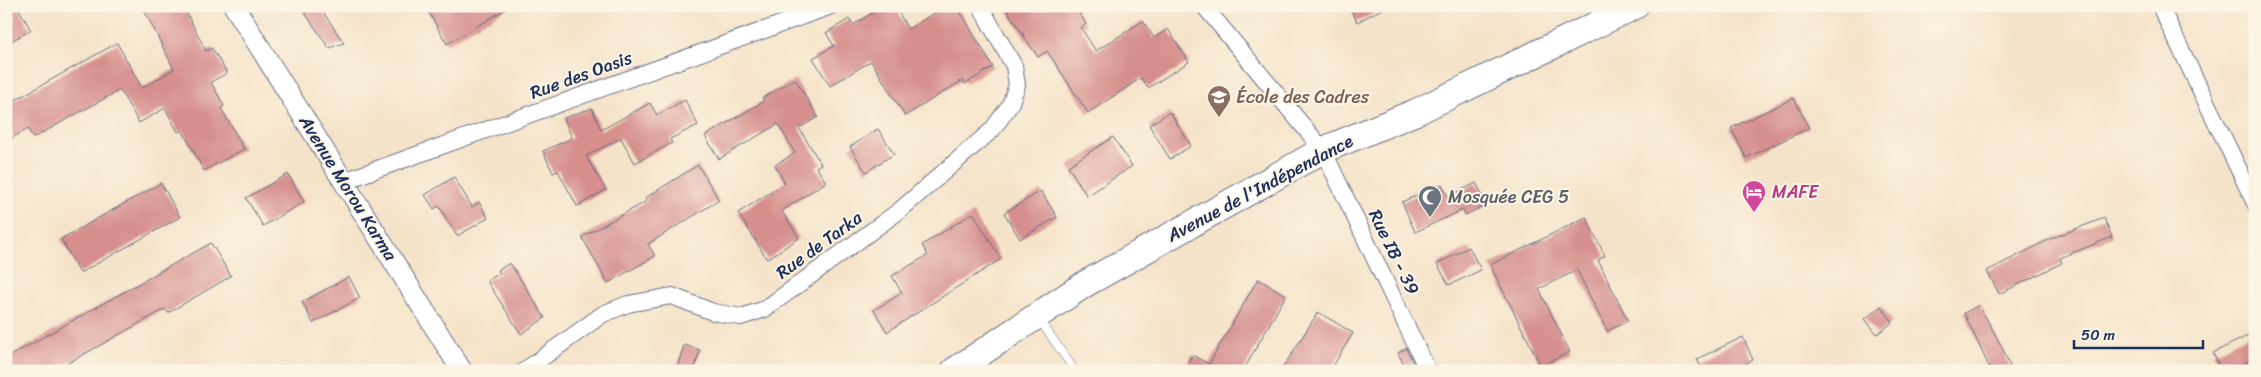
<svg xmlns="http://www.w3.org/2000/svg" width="2261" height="377" font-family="Sriracha,sans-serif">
	<rect width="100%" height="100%" fill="#fcf5e5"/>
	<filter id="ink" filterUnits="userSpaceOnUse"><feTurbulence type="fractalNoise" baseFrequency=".02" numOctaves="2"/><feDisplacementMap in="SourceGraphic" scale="10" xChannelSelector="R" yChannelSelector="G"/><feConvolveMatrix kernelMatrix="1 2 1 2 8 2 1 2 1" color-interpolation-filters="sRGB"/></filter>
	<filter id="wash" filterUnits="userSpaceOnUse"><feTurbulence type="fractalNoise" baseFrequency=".0096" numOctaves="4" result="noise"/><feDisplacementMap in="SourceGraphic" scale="20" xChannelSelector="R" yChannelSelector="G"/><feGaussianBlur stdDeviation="1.12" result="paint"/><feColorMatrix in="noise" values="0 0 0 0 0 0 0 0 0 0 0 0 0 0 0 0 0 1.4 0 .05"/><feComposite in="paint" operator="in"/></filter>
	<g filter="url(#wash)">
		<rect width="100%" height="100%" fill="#f5e3c9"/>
		<g id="blocks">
			<g fill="#d68f8d">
				<path d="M6,6h11l14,24 -25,14z"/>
				<path d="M142,6h41l23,45 6,-3 15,25 -16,9 13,24 -3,2 23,41 -40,22 -22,-41 -4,2 -13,-24 -26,15 -19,-33 -87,48 -5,-9 -22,12v-36l111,-62 25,45 32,-19z"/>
				<path d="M300,6h19l25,37 -15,5z"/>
				<path d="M425,6h86l-64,38z"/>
				<path d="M884,6h11l13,23 38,-23h11l36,61 -28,17 -2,-4 -58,36 -34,-55 -41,25 -17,-28 21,-12 -8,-13 23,-14 4,6z"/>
				<path d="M1004,6h71l11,18 -5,4 15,23 47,-30 11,17 14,-9 21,33 -41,26 -7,-10 -53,35 -41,-62 -9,6z"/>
				<path d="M1349,6h39l-31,16z"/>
				<path d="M795,79l23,38 -19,11 22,36 -5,3 10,15 -44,29 17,27 -32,21 -29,-46 47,-30 -10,-18 20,-12 -17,-29 -59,35 -14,-23 59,-35 -2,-3z"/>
				<path d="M1794,98l15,30 -63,30 -15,-30z"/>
				<path d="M685,100l13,25 -28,14 2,4 -37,20 -14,-25 -35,18 20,34 -29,16 -19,-35 -5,2 -10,-22 29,-13 -8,-20 28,-10 9,22 49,-27 7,12z"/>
				<path d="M1170,112l21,34 -21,13 -21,-34z"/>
				<path d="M878,129l16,25 -28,18 -16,-25z"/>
				<path d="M1113,137l19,29 -45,30 -19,-30z"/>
				<path d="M698,165l21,35 -71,44 7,12 -47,27 -26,-46 65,-36 -2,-3z"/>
				<path d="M288,174l16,28 -41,24 -17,-28z"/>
				<path d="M454,177l18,30 7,-5 9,16 -31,18 -18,-30 -5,3 -9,-14z"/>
				<path d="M161,183l19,34 -100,56 -19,-34z"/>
				<path d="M1476,183l11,22 -22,10 -2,-5 -48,22 -13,-30 40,-18 6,13z"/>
				<path d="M1041,191l16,26 -37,22 -16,-26z"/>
				<path d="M973,213l28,46 -114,73 -13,-22 28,-17 -10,-17 36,-21 -6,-10z"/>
				<path d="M1586,217l19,39 -7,4 30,61 -21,10 -30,-61 -38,19 31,63 -29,14 -51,-101z"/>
				<path d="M2104,218l8,19 -52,21 2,5 -63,31 -12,-23 63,-32z"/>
				<path d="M211,243l20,33 -63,37 -3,-4 -111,62h-48v-13z"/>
				<path d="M1469,247l12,23 -32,15 -12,-21z"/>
				<path d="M510,263l35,55 -24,16 -34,-53 13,-8 -2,-3z"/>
				<path d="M349,277l11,21 -47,25 -11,-21z"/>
				<path d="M1258,279l28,16 -43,76h-60l9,-16 17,9z"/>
				<path d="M1979,305l23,42 10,24h-21l-27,-58z"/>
				<path d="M1881,306l12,16 -16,12 -12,-15z"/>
				<path d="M1318,312l35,21 -23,38h-49z"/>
				<path d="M2255,332v26l-27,13h-6l-9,-18z"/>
				<path d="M1743,337l10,23 -23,11h-27l-6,-12z"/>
				<path d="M684,345l16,5 -6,21h-18z"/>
				<path d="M1406,348l11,23h-10l-9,-18z"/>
			</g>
		</g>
	</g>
	<g filter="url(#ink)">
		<use href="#blocks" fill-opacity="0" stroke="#676e83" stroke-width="1"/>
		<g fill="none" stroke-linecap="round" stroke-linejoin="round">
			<g stroke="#676e83" stroke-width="9">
				<path id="service" d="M1039,319l36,52"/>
			</g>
			<g stroke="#676e83" stroke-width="18">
				<g id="minor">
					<path d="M1204,6l119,144 105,221"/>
					<path d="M2160,6l95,197"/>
					<path d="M344,181l487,-175"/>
					<path d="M524,371l79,-57 25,-10 44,-8 41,16 28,5 24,-8 134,-98 93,-81 18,-25 7,-20 -3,-19 -34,-60"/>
				</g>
			</g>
			<g stroke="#676e83" stroke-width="22">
				<path id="tertiary" d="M234,6l228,365"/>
			</g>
			<g stroke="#676e83" stroke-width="28">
				<path id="trunk" d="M954,371l131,-87 238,-134 93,-38 219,-106"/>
			</g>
			<use href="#service" stroke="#fff" stroke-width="8"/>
			<use href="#minor" stroke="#fff" stroke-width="16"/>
			<use href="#tertiary" stroke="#fff" stroke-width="20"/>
			<use href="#trunk" stroke="#fff" stroke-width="26"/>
		</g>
	</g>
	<defs>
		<g id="university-pin" transform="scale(1.25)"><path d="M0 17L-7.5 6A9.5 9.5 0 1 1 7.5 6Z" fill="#8d6e63" stroke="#fcf5e5"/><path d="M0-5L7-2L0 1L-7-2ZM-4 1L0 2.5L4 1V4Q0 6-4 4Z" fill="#fff"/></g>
		<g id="hotel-pin" transform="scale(1.25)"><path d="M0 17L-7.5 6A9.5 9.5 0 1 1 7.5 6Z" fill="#d1479c" stroke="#fcf5e5"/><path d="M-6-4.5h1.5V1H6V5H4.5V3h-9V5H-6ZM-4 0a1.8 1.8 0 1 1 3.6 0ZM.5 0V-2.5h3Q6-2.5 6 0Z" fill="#fff"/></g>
		<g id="mosque-pin" transform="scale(1.25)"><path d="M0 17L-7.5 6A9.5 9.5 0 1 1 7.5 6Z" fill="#6b7280" stroke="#fcf5e5"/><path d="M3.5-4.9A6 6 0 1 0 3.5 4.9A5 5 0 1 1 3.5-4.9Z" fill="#fff"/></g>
	</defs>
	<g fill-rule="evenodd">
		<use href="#university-pin" x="1219" y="97"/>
		<use href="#hotel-pin" x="1754" y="192"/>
		<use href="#mosque-pin" x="1430" y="197"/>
	</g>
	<g text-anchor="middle" stroke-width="4" stroke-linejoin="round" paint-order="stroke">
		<g font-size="18" fill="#1b2f5e" stroke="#fcf5e5">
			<text transform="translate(581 75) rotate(-20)" y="6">Rue des Oasis</text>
			<text transform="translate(348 188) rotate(58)" y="6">Avenue Morou Karma</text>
			<text transform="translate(1260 188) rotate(-28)" y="6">Avenue de l'Indépendance</text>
			<text transform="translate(819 245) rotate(-36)" y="6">Rue de Tarka</text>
			<text transform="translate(1394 252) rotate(64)" y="6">Rue IB - 39</text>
		</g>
		<g font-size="18" fill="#785e54" stroke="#fcf5e5" text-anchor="start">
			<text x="1236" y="103">École des Cadres</text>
		</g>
		<g font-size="18" fill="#b23c85" stroke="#fcf5e5" text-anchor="start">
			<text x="1772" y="198">MAFE</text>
		</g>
		<g font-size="18" fill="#5b616d" stroke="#fcf5e5" text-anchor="start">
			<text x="1448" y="203">Mosquée CEG 5</text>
		</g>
	</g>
	<rect width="2261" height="377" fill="none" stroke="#fcf5e5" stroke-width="25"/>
	<path d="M2074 340v8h129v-8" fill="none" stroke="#1b2f5e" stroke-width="2.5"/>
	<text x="2081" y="340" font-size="15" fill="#1b2f5e" stroke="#fcf5e5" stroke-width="4" paint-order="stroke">50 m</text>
</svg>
